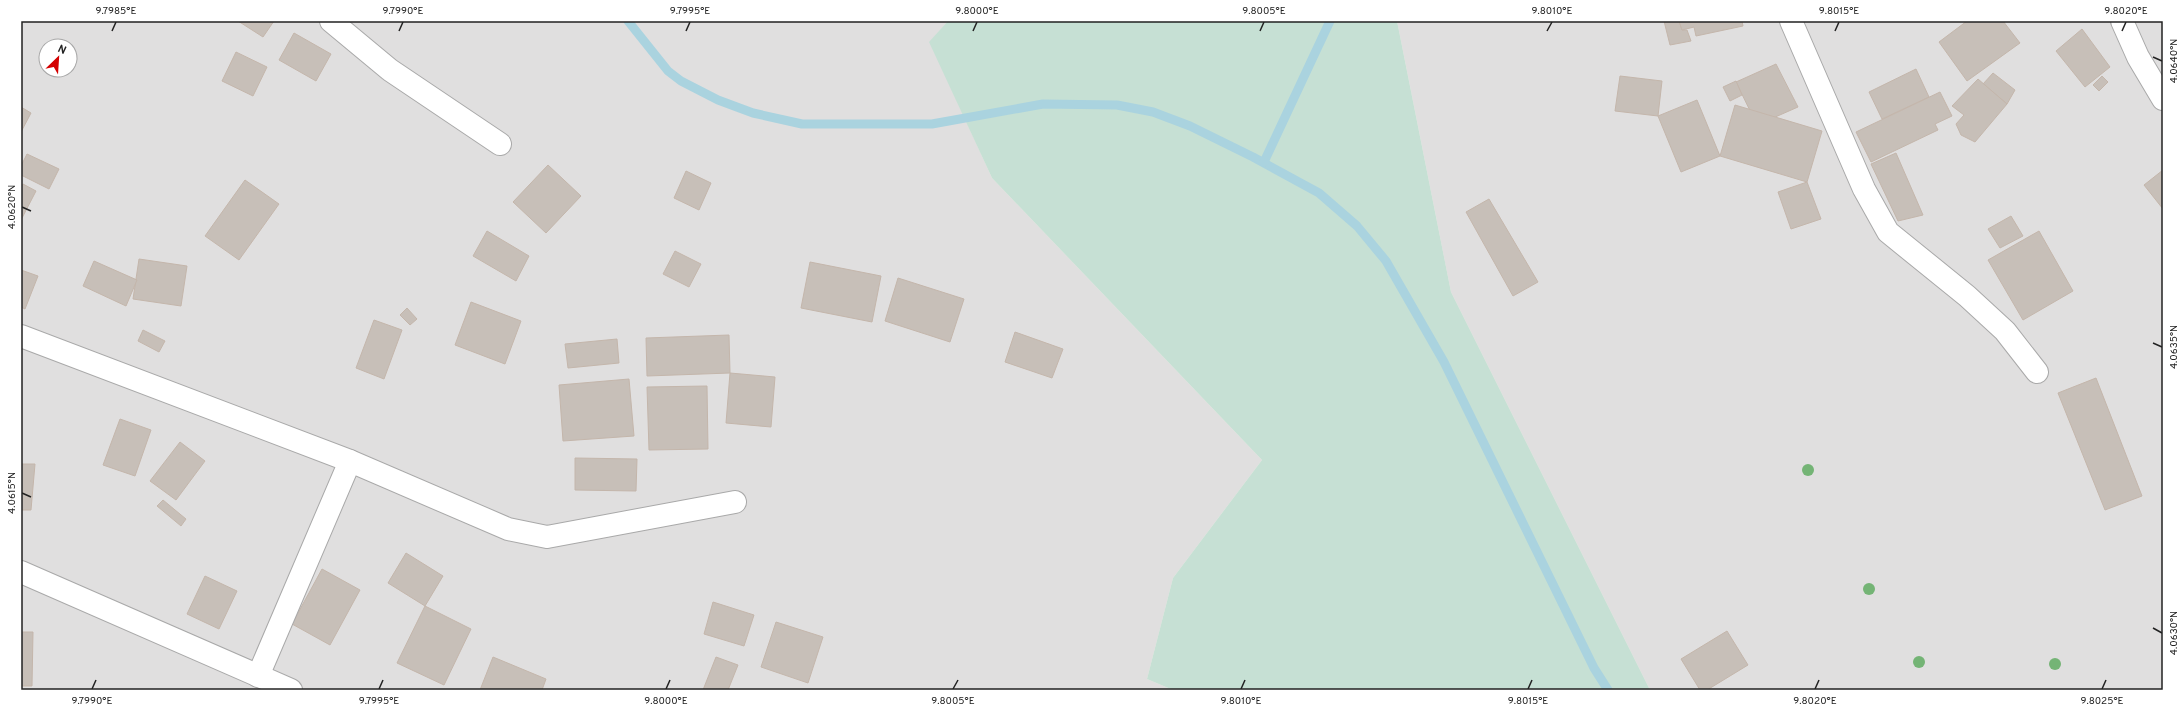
<svg xmlns="http://www.w3.org/2000/svg" width="2184" height="711" font-family="Overpass,sans-serif">
	<rect width="100%" height="100%" fill="#f2efe9"/>
	<g fill="#e0dfdf" fill-rule="evenodd">
		<path d="M21,21h927l-18,21 62,136 270,282 -89,118 -26,101 26,11h-1152zM46,46h24v24h-24z"/>
		<path d="M1397,21h766v669h-513l-199,-398z"/>
	</g>
	<path fill="#c6e0d4" d="M948,21h449l54,271 199,398h-477l-26,-11 26,-101 89,-118 -270,-282 -63,-136z"/>
	<g fill="none" stroke-linecap="round" stroke-linejoin="round">
		<g stroke="#aad3df" stroke-width="9">
			<path d="M628,21l40,50 13,10 37,19 35,13 49,11h130l111,-20 74,1 36,7 37,14 63,31 66,36 38,33 29,35 58,101 150,306 14,22"/>
			<path d="M1264,162l66,-141"/>
		</g>
	</g>
	<g fill="#c7bfb8" stroke="#c4b6ab">
		<path d="M238,21h36l-11,16z"/>
		<path d="M1664,21h15l3,9h5l4,11 -21,4z"/>
		<path d="M1679,21h63l1,5 -47,10 -2,-9 -12,3z"/>
		<path d="M1967,21h36l17,22 -53,38 -28,-39z"/>
		<path d="M2082,29l28,38 -25,20 -29,-36z"/>
		<path d="M294,33l37,21 -15,27 -37,-21z"/>
		<path d="M236,52l31,15 -14,29 -31,-15z"/>
		<path d="M1776,64l22,43 -41,18 -21,-43z"/>
		<path d="M1916,69l13,28 -47,22 -13,-27z"/>
		<path d="M1993,73l22,17 -8,14 -24,-20z"/>
		<path d="M1620,76l42,5 -4,35 -43,-5z"/>
		<path d="M2102,76l6,6 -9,9 -6,-6z"/>
		<path d="M1978,79l29,25 -32,38 -14,-7 -5,-11 8,-9 -12,-9z"/>
		<path d="M1736,81l6,14 -12,6 -7,-14z"/>
		<path d="M1940,92l12,24 -17,8 3,6 -67,32 -15,-30z"/>
		<path d="M1697,100l23,56 -39,16 -23,-56z"/>
		<path d="M1735,105l87,26 -15,51 -87,-26z"/>
		<path d="M21,107l10,6 -10,19z"/>
		<path d="M1896,153l27,62 -25,6 -27,-57z"/>
		<path d="M27,154l32,15 -10,20 -28,-14v-9z"/>
		<path d="M548,165l33,31 -35,37 -33,-31z"/>
		<path d="M2163,170v39l-19,-24z"/>
		<path d="M686,171l25,12 -12,27 -25,-12z"/>
		<path d="M245,180l34,24 -40,56 -34,-24z"/>
		<path d="M1807,182l14,37 -30,10 -13,-37z"/>
		<path d="M23,184l13,7 -15,29v-32z"/>
		<path d="M1489,199l49,83 -25,14 -47,-84z"/>
		<path d="M2011,216l12,20 -23,12 -12,-19z"/>
		<path d="M487,231l42,25 -13,25 -43,-25z"/>
		<path d="M2039,231l34,60 -50,29 -35,-60z"/>
		<path d="M675,251l26,13 -12,23 -26,-13z"/>
		<path d="M139,259l48,7 -6,40 -48,-7z"/>
		<path d="M94,261l43,19 -11,26 -43,-20z"/>
		<path d="M810,262l71,14 -9,46 -71,-14z"/>
		<path d="M21,270l17,6 -13,33 -4,-2z"/>
		<path d="M898,278l66,21 -14,43 -65,-21z"/>
		<path d="M471,302l50,19 -16,43 -50,-19z"/>
		<path d="M407,308l10,11 -7,6 -10,-10z"/>
		<path d="M374,320l28,10 -18,49 -28,-11z"/>
		<path d="M143,330l22,11 -6,11 -21,-11z"/>
		<path d="M1015,332l48,17 -11,29 -47,-16z"/>
		<path d="M729,335l1,38 -83,3 -1,-38z"/>
		<path d="M617,339l2,24 -51,5 -3,-24z"/>
		<path d="M730,373l45,4 -4,50 -45,-4z"/>
		<path d="M2096,378l46,118 -37,14 -47,-117z"/>
		<path d="M629,379l5,57 -71,5 -4,-56z"/>
		<path d="M707,386l1,63 -59,1 -2,-63z"/>
		<path d="M120,419l31,11 -16,46 -32,-11z"/>
		<path d="M180,442l25,19 -29,39 -26,-19z"/>
		<path d="M575,458l62,1 -1,32 -61,-1z"/>
		<path d="M21,464h14l-4,46h-10z"/>
		<path d="M163,500l23,19 -5,7 -24,-20z"/>
		<path d="M406,553l37,23 -18,30 -37,-23z"/>
		<path d="M322,569l38,21 -30,55 -38,-21z"/>
		<path d="M205,576l32,15 -18,38 -32,-15z"/>
		<path d="M713,602l41,13 -10,31 -40,-12z"/>
		<path d="M425,606l46,23 -27,56 -47,-22z"/>
		<path d="M776,622l47,15 -15,46 -47,-16z"/>
		<path d="M1727,631l21,34 -41,25h-7l-19,-31z"/>
		<path d="M21,632h12l-1,54h-11z"/>
		<path d="M493,657l53,22 -4,11h-62z"/>
		<path d="M716,657l22,8 -10,25h-25z"/>
	</g>
	<g fill="none" stroke-linecap="round" stroke-linejoin="round">
		<g stroke="#a9a9a9" stroke-width="24">
			<g id="minor">
				<path d="M331,21l59,49 110,74"/>
				<path d="M1791,21l73,168 24,43 79,64 38,35 32,41"/>
				<path d="M2122,21l16,36 25,42"/>
				<path d="M21,336l329,125 158,68 39,8 188,-35"/>
				<path d="M21,572l270,118"/>
				<path d="M258,676l92,-215"/>
			</g>
		</g>
		<use href="#minor" stroke="#fff" stroke-width="22"/>
	</g>
	<g fill="#74b475">
		<circle cx="1808" cy="470" r="6"/>
		<circle cx="1869" cy="589" r="6"/>
		<circle cx="1919" cy="662" r="6"/>
		<circle cx="2055" cy="664" r="6"/>
	</g>
	<path fill="none" stroke="#222" stroke-width="1.5" d="M112,31l4,-9M399,31l4,-9M686,31l4,-9M973,31l4,-9M1260,31l4,-9M1547,31l5,-9M1835,31l4,-9M2122,31l4,-9M2153,57l9,4M22,207l9,4M2153,343l9,4M22,493l9,4M2153,628l9,5M92,689l4,-9M379,689l4,-9M666,689l4,-9M953,689l5,-9M1241,689l4,-9M1528,689l4,-9M1815,689l4,-9M2102,689l4,-9"/>
	<rect width="2184" height="711" fill="none" stroke="#ffffff" stroke-width="44"/>
	<g transform="translate(58 58) rotate(25)"><circle r="19" fill="#ffffff" stroke="#a7a7a7"/>
	<path d="M0-3L7 15L0 10L-7 15Z" fill="#d40000"/>
	<text y="-6" font-size="11" font-weight="bold" text-anchor="middle" fill="#222222">N</text>
	</g>
	<rect x="22" y="22" width="2140" height="667" fill="none" stroke="#222" stroke-width="1.5"/>
	<g font-size="10" text-anchor="middle" fill="#222">
		<text x="116" y="14">9.7985°E</text>
		<text x="403" y="14">9.7990°E</text>
		<text x="690" y="14">9.7995°E</text>
		<text x="977" y="14">9.8000°E</text>
		<text x="1264" y="14">9.8005°E</text>
		<text x="1552" y="14">9.8010°E</text>
		<text x="1839" y="14">9.8015°E</text>
		<text x="2126" y="14">9.8020°E</text>
		<text transform="translate(2173 61) rotate(-90)" y="4">4.0640°N</text>
		<text transform="translate(11 207) rotate(-90)" y="4">4.0620°N</text>
		<text transform="translate(2173 347) rotate(-90)" y="4">4.0635°N</text>
		<text transform="translate(11 493) rotate(-90)" y="4">4.0615°N</text>
		<text transform="translate(2173 633) rotate(-90)" y="4">4.0630°N</text>
		<text x="92" y="704">9.7990°E</text>
		<text x="379" y="704">9.7995°E</text>
		<text x="666" y="704">9.8000°E</text>
		<text x="953" y="704">9.8005°E</text>
		<text x="1241" y="704">9.8010°E</text>
		<text x="1528" y="704">9.8015°E</text>
		<text x="1815" y="704">9.8020°E</text>
		<text x="2102" y="704">9.8025°E</text>
	</g>
</svg>
